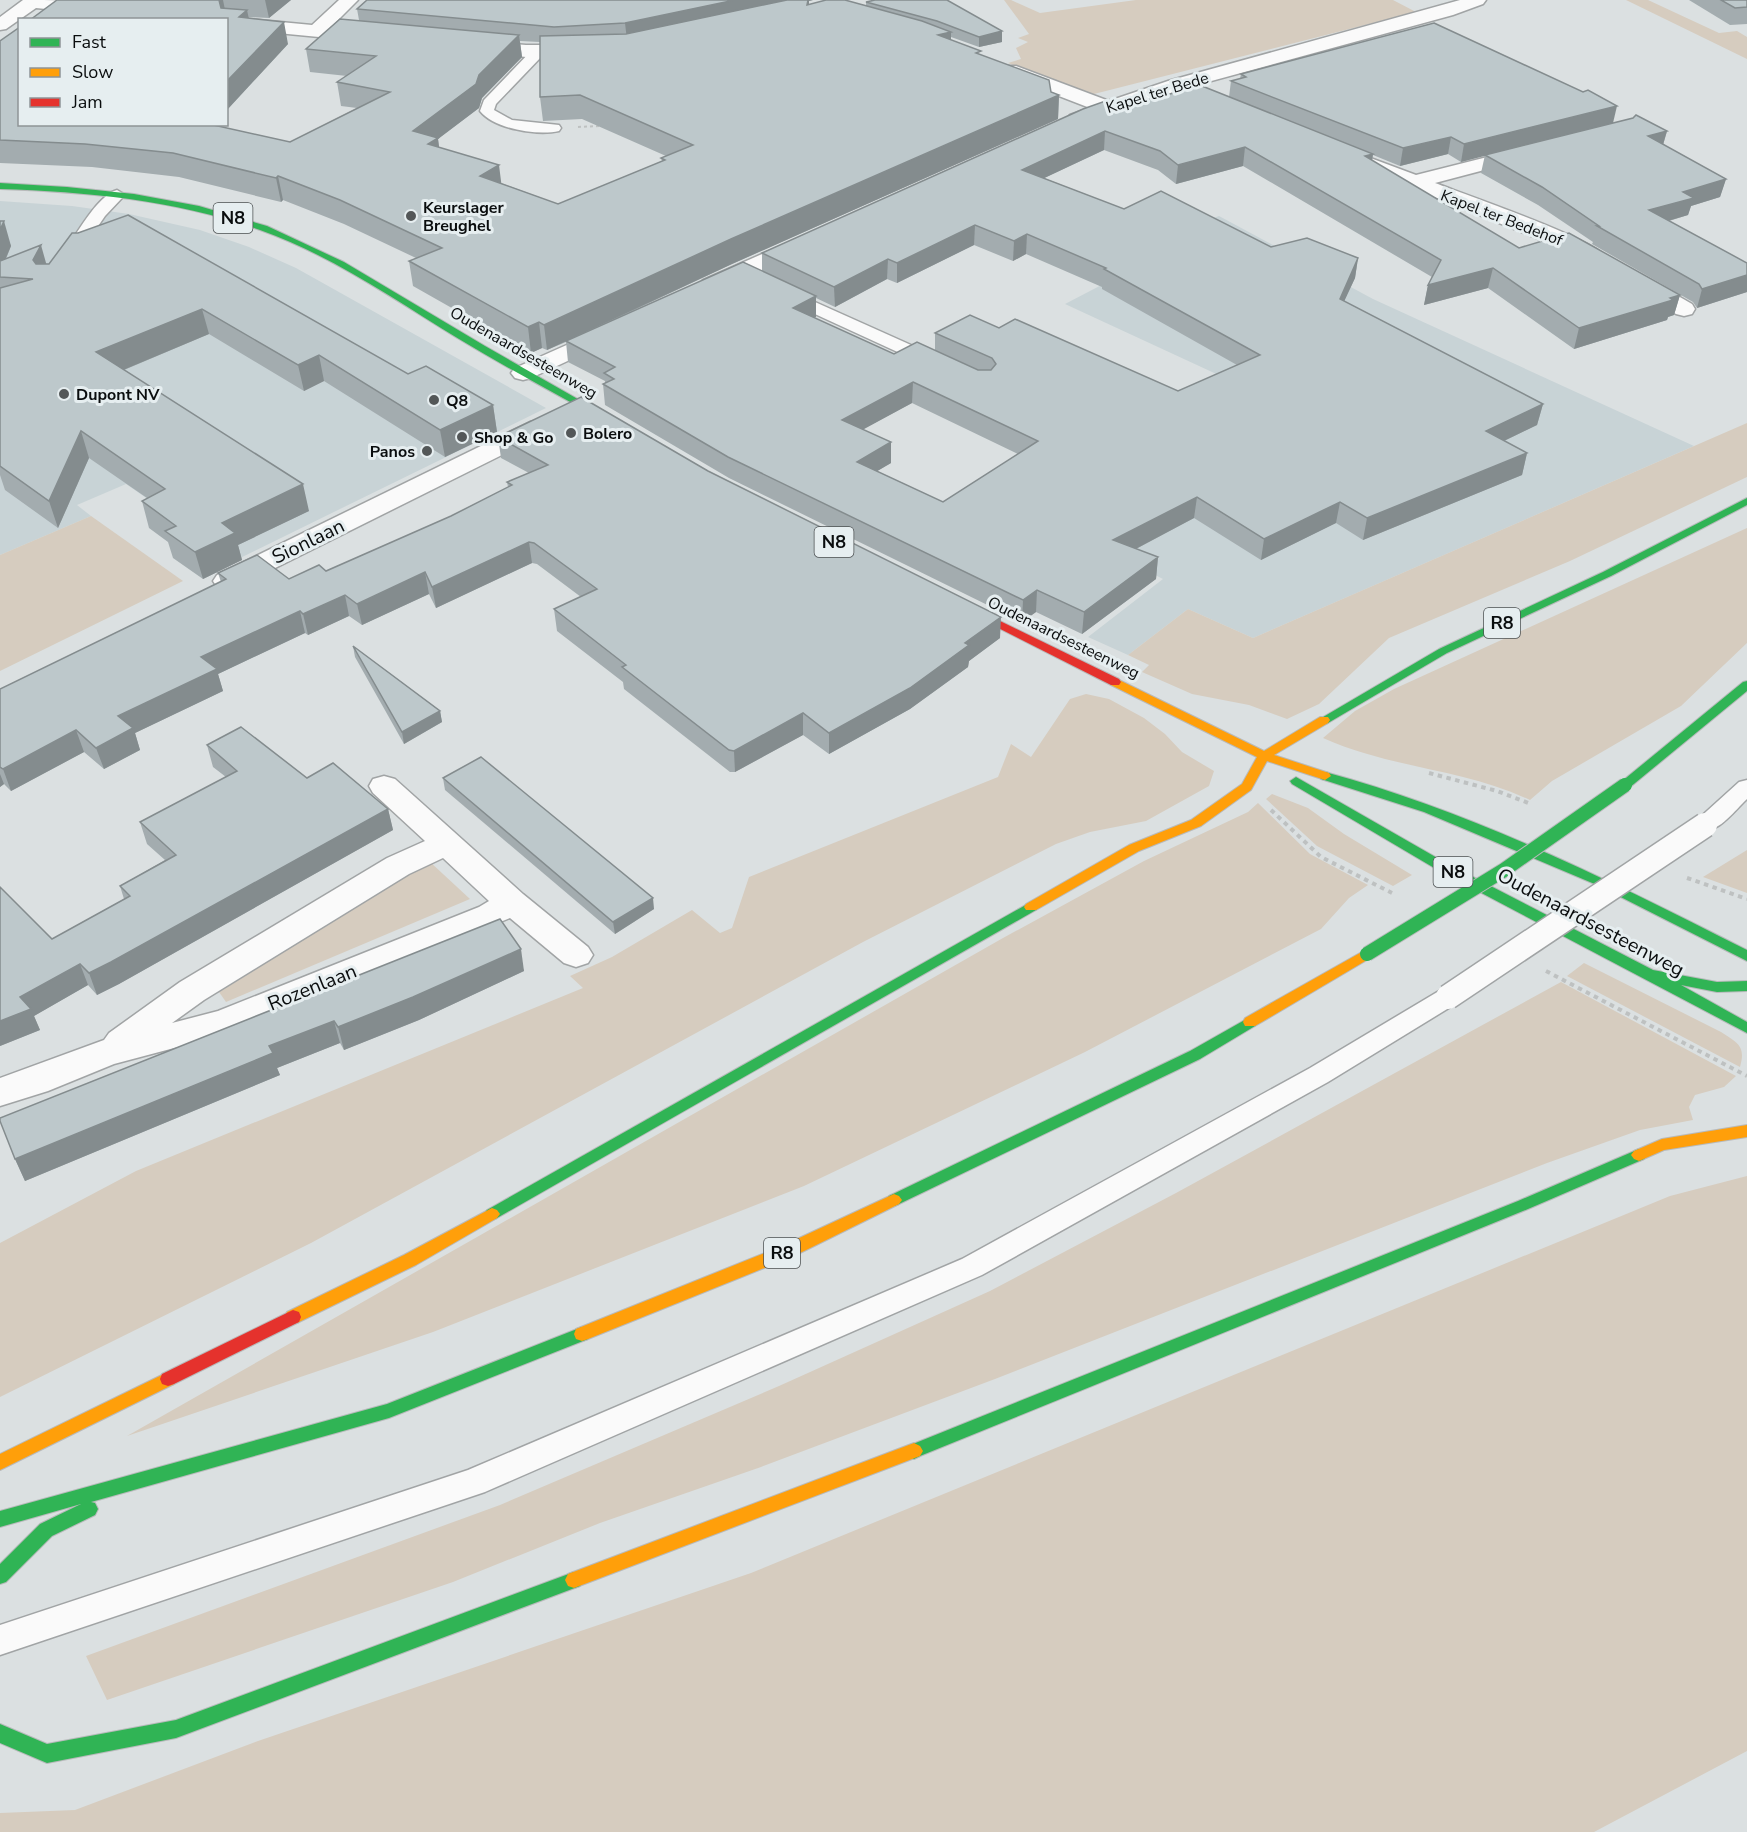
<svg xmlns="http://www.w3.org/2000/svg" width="1747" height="1832" font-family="'Nunito Sans',sans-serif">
	<rect width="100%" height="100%" fill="#dbe0e1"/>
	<g fill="#c8d3d6">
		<path d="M0,201l72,5 57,8 71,16 49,17 47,21 250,140 -310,152 -110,-76 -49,21 14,11 -91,39z"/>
		<path d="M1219,216l154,83 321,147 -441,192 -65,-29 -60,46 -40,-18 75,-58 -179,-91 241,-110 -160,-74 148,-77 -8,-6z"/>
	</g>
	<g fill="#d6ccbf">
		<path d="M1004,0h7l29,13 96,-13h257l23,12 -322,82 -19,-4 -67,-27 13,-4 -5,-11 12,-6 -10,-4 11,-4z"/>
		<path d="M1626,0h22l71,33 18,-2 10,6v22z"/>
		<path d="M1747,423v54l-177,84 -181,77 -70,66 -32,15 -38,-14 -57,-11 -50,-22 7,-7 -21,-10 60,-46 65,29z"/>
		<path d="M91,516l92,65 -183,90v-116z"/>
		<path d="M1747,528v115l-66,63 -129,75 -22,19c-65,-31 -141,-32 -207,-62l32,-27 39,-22z"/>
		<path d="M1086,694l23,5 35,19 21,16 17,18 32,19 -5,15 -63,35 -56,11 -34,12 -193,98 -552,301 -311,154v-154l136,-72 447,-183 -13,-12 42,-19 80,-47 28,23 12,-5 17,-51 249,-100 13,-33 20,13 39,-58z"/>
		<path d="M1272,794l36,14 36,26 68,41 -19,11 -76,-40 -51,-47z"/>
		<path d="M1258,803l52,51 58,31 -19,13 -28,31 -236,123 -281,134 -371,146 -306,104 876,-498 141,-77 104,-49z"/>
		<path d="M1747,850v43l-44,-16z"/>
		<path d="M429,861l41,38 -244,103 -7,-10z"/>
		<path d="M1584,963l137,69c17,11 25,14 19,35l-173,-91z"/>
		<path d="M1561,982l175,94 -12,11 -29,8 -6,12 4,13 -53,10 -93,33 -552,216 -234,88 -161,56 -147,59 -346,118 -21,-44 414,-151 279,-119 211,-95 186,-98z"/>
		<path d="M1747,1176v575l-153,81h-1594v-19l75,-3 183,-69 493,-168 919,-377z"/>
	</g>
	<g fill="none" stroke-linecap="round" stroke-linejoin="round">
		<g stroke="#a1a4a5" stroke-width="3">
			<g id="lane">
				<path d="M538,48l5,1 2,3 -2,3 -47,49 -2,6 18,10 47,5 2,3 -2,3c-21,5 -65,-2 -79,-20l4,-11 49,-51z"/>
				<path d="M117,190l8,5 -3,3 -17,18 -30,44h-12l-2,-3c12,-17 36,-62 56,-67z"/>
				<path d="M786,289l154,69 3,4 -3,4h-12l-148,-68 -2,-4z"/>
				<path d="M1747,780v19c-14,13 -30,37 -50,31l-3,-5 3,-5 42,-38z"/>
				<path d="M1448,988l9,3 3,6 -3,6 -129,79 -346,193 -497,217 -485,163v-30l468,-155 494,-211 348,-191 129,-77z"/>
			</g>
		</g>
		<g stroke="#a1a4a5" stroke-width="3">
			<g id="street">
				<path d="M23,0c27,0 54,0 79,5l3,4 -3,4 -6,1 -60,-6 -30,21 -6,1v-13z"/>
				<path d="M339,0h19l-27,27 47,5 2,4 -2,4 -7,2 -145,-14v-8h-7l7,-3 86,8z"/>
				<path d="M1460,0h26l-3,4 -30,11 -271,74 -105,36 -7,-2 -3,-4 3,-4 20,-7 -88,-34 -3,-4 3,-4h14l93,35 59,-20z"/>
				<path d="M476,41l50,4h57l7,2 2,4 -2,4 -7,2h-57l-57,-6 -2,-4 2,-4z"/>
				<path d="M1527,147l7,2 3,4 -3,4 -99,26c29,11 159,56 171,74l-3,5c-16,4 -29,-7 -42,-14l-211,-85 -3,-4 3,-4 7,-2 59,22z"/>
				<path d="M803,236l8,2 3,5 -3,5 -92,42 -8,2 -8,-2 -3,-5 3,-5z"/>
				<path d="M1637,275l8,2 47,27 3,5 -3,5 -8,2 -8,-2 -47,-27 -3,-5 3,-5z"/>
				<path d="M607,327l8,2 4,5 -4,5 -84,39 -8,2 -8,-2 -4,-5 4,-5z"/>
				<path d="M539,420l9,2 3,5 -3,5 -311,155 -10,2 -10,-2 -4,-6 4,-6 313,-153z"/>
				<path d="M384,776l11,3 128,115 65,53 5,8 -5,8 -12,4 -12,-4 -54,-45 -272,113 -124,33 -66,27 -48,15v-28l104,-38 5,-7 71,-51 207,-124 38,-17 -52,-48 -4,-7 4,-7zM443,858l46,43 -10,6 -261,104 -46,12 32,-23 205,-126z"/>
			</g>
		</g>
		<g stroke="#b8babb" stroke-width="2">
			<g id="fast">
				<path d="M0,183l67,4 67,7 65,12 68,20 77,36 141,84 133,76 -5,3 -4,-1c-50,-29 -101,-55 -150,-85 -64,-39 -128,-84 -199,-109 -84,-30 -172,-38 -260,-41z"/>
				<path d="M1747,498v7l-136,71 -164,77 -119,70 -4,1 -6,-4 121,-71 164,-77z"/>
				<path d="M1747,681v10l-118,97h-8l-2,-3 2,-3 122,-100z"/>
				<path d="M1325,772c148,40 286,109 422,178v11l-150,-76 -173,-73 -103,-33 -2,-3z"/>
				<path d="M1296,777l150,86 207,107 64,12 30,-1v10l-30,1 -36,-7 66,37v11l-311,-164 -144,-85 -2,-3z"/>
				<path d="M1031,902l7,5 -2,3 -539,308 -5,2 -5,-2 -3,-4 3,-4z"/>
				<path d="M1250,1017l5,1 2,4 -2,4 -55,33 -301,145 -5,2 -5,-2 -3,-4 3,-4 301,-145z"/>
				<path d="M1639,1149l5,2 3,4 -3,4 -116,50 -608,247 -6,3 -6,-3 -3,-5 3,-5 610,-245z"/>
				<path d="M582,1327l6,2 2,5 -2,5 -199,79 -298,84 4,1 3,6 -3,6 -43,21 -46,46 -6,2v-20l40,-40 41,-20 -81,23v-16l387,-107z"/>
				<path d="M574,1572l6,2 3,6 -3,6 -404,152 -129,25 -47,-20v-19l47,20 129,-24z"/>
			</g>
		</g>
		<g stroke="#b8babb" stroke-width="2">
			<g id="slow">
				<path d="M1115,678l149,73 56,-34h8l2,3 -2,3 -54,32 55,18 2,3 -6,4 -58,-19 -16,29 -50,36 -62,25 -103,59h-10l-2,-3 2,-3 103,-59 62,-25 51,-36 15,-27 -146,-72 -2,-3 2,-3z"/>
				<path d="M1367,949l5,2 2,3 -2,3 -117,69h-10l-2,-4 2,-4z"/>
				<path d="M1747,1125v12l-83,13 -25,11 -5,-2 -3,-4 3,-4 28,-12z"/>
				<path d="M894,1194l5,2 3,4 -3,4 -105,52 -206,83 -6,2 -6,-2 -2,-5 2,-5 206,-83z"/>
				<path d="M492,1208l5,2 3,4 -3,4 -81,47 -117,57 -6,2 -6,-2 -2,-5 2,-5 117,-57z"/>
				<path d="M168,1372l6,2 2,5 -2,5 -174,86v-16z"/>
				<path d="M914,1443l6,3 3,5 -3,5 -346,132 -6,-2 -3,-6 3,-6z"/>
			</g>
		</g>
		<g stroke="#b8babb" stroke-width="2">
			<g id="jam">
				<path d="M961,602l158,77 2,3 -2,3h-8l-154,-78v-4z"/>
				<path d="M293,1310l6,2 2,5 -2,5 -125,62 -6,2 -6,-2 -2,-5 2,-5z"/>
			</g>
		</g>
		<path stroke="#bec1c1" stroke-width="2" stroke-dasharray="3 3" stroke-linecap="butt" d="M578,127l23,-1"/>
		<g stroke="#bec1c1" stroke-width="4" stroke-dasharray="4.5 4.5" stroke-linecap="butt">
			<path d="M1429,773l68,18 34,13"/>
			<path d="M1271,810l50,47 71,36"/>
			<path d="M1687,878l60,21"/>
			<path d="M1546,971l201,105"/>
		</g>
		<use href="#lane" fill="#fafafa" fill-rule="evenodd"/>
		<use href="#street" fill="#fafafa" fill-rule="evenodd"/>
		<use href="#fast" fill="#30b455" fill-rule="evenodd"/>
		<use href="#slow" fill="#ff9f0a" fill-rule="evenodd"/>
		<use href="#jam" fill="#e5322d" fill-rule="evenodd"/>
		<g stroke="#a1a4a5" stroke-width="27" stroke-linecap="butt">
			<path id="lane-bridge" d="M1448,997l257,-172"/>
		</g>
		<g stroke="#b8babb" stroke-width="16" stroke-linecap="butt">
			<path id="fast-bridge" d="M1367,954l137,-84 121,-85"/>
		</g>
		<use href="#lane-bridge" stroke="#fafafa" stroke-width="24"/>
		<use href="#fast-bridge" stroke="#30b455" stroke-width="14"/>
	</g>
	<g fill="#a3acaf" fill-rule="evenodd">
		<path d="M57,0h234l-22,18 -21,-1 1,1 39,26 -62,67v-91z"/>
		<path d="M367,0h446l-4,1v3l57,2v-4l136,29v11l-23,5 -28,-10v3l29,15 71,37 8,3 -1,24 -326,145 -142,67 172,-60v-18l360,-147 107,-9 2,-16 9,-2 1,-5 372,49 54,8 -4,14 63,34 -6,18 -29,9 -3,9 -19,6 78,42v29l-50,16 -4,-6 -101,-58 1,-2 -55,-37 -57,-32 4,-18 -24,7 -13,-8 -48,12 -27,-11 -1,6 147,87 161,47 -6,20 -6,2 -1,3 -93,29 -86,-61 -64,17 4,-20 4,-8 -189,-111 -67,18 -18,-14 -54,-20 -60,28 80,31 147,38 87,11 -3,20 -11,23 199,103 -6,21 -33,16 23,12 -5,22 -159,65 -27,-17 -75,37 -67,-42 -58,31 22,8 -2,22 -74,55 -46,-22 -14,10 -293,-144 -124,-73 -2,-21 2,-1v-2l-37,-19 -2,-20 -19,8 -5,-2 -11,5 -118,-67 -4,-25 7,-3 -72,-34 -61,-24 -2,2 -102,-25 -87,-10 -92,-4v-122l214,83 -1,1 77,17 67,-34 -16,-2 -4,-24 10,-6 -37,-4 -4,-23 53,-29 -2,-11zM520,41l20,1v55l3,24 39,-2 84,37 -5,2 1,3 -104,43 -57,-21 -62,-36 -1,-8 41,-31 3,-10 40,-41zM974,245l39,16 13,-7 76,33v2l135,76 -59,26 -179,-63 -64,5v18l-41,3 -80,-36 2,-1v-19l19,9 52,-28 10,4zM912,403l106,51 -75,48 -66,-31 14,-8 -28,-34z"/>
		<path d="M1689,0h58v24l-17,1z"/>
		<path d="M0,221l11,25 -5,13 43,5 23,-31 336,141 85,31 4,27 -52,25 -121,-76 -20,10 -95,-57 -85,36 185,141 -71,34 4,15 -39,19 -30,-21 -5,-16 -19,-14 -7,-27 5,-3 -58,-40 -31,70 -53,-38 -5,-15z"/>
		<path d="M498,437l210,34 292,167 -31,23 -1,6 -58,42 -81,45 -26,-19 -68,37h-5l-106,-83 -1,-7 -66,-51 -3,-22 27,-12 -44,-33 -5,-1 -96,45 -7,-14 -67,31 -13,-9 -41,19 -3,-2 -87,41 5,17 -88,42 5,17 -36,19 -20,-17 -73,39 -7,-7 -4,3v-98l221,-107 -3,-9 71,6 37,-8 125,-55 57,-29 -1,-5 22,-9 -28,-15z"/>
		<path d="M353,646l87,65 2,11 -38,22 -49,-87z"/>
		<path d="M207,745l100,33 81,31 5,21 -274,154 -22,11 -9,-10 -54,31 6,14 -40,16v-159l52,52 72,-40 -4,-13 45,-26 -18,-16 -7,-22 86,-45 -13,-10z"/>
		<path d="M443,778l211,131 -39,25 -170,-144z"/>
		<path d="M500,919l24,52 -105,49 -75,30 -4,-7 -63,25 3,7 -255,106 -10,-22z"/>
	</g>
	<g fill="#848c8e">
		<path d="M213,0h10l3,15z"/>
		<path d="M265,0h26l-22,18z"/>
		<path d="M735,0h78l-4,1v17l-182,22 -2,-17z"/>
		<path d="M247,10l5,23 -13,-16z"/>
		<path d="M284,22l4,22 -62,67v-29z"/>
		<path d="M1002,31v11l-23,5v-10z"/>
		<path d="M951,32v23l-13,-20z"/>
		<path d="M519,35l3,22 -40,41 -3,10 -41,31 3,23 -28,-31 66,-56z"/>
		<path d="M1059,95l-1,24 -326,145 -185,86 -3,-25 187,-86z"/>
		<path d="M1617,106l-4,17 -152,39 3,-18z"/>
		<path d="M1105,131l-1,19 -83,39 1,-19z"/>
		<path d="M1667,131l-5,17 -14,-12z"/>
		<path d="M1451,137l-3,17 -48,12 3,-18z"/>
		<path d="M1245,147l-2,19 -67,18 2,-19z"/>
		<path d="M1373,154l-3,19 -5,-17z"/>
		<path d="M499,165l3,24 -22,-13z"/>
		<path d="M278,176l5,24 -2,2 -5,-24z"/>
		<path d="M1726,179l-6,18 -29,9 -3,9 -44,13 5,-18 34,-18z"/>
		<path d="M4,221l7,25 -11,26v-42z"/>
		<path d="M975,225l-1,20 -77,38v-20z"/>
		<path d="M1027,234l-1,20 -13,7 1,-20z"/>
		<path d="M41,245l7,25 -8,15 -7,-25z"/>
		<path d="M1358,258l-3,20 -19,41 4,-20z"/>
		<path d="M888,259l-1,20 -52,28 -1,-20z"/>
		<path d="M1493,268l-5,20 -64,17 4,-20z"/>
		<path d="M1747,275v17l-50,16 5,-19z"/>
		<path d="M1680,295l-6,20 -6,2 -1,3 -93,29 5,-21z"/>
		<path d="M816,296v21l-22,11 -1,-20z"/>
		<path d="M202,309l7,25 -105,44 -8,-26z"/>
		<path d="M539,322l3,26 -11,5 -3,-26z"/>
		<path d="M319,355l5,26 -20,10 -6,-26z"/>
		<path d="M913,382l-1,21 -70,38v-21z"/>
		<path d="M1543,404l-6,21 -56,27 5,-21z"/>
		<path d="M493,405l4,27 -52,25 -5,-27z"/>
		<path d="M81,431l8,27 -31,70 -9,-27z"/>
		<path d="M891,442v21l-34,20v-21z"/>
		<path d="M1527,453l-5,22 -159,65 4,-22z"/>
		<path d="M303,484l6,27 -71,34 4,15 -39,19 -8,-27 27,-29z"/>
		<path d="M1197,497l-3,21 -83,44 2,-22z"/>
		<path d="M1340,502l-4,21 -75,37 3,-21z"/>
		<path d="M529,542l3,21 -96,45 -4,-21z"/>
		<path d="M1158,557l-2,22 -74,55 2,-22z"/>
		<path d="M425,572l4,22 -67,31 -5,-21z"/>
		<path d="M1037,590l-1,22 -14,10 1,-22z"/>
		<path d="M345,595l4,21 -41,19 -5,-21z"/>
		<path d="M300,611l5,22 -87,41 5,17 -88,42 5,17 -36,19 -8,-21 22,-32 83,-59z"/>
		<path d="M1001,617l-1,21 -31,23 -1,6 -58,42 -81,45v-21l136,-90z"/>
		<path d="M440,711l2,11 -38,22 -2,-12z"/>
		<path d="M803,713v22l-68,37 -1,-21z"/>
		<path d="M76,730l8,22 -73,39 -8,-22z"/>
		<path d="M0,774l4,10 -4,3z"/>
		<path d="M388,809l5,21 -274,154 -22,11 -8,-22z"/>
		<path d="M653,898l1,11 -39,25 -2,-12z"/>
		<path d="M521,949l3,22 -105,49 -75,30 -6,-23z"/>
		<path d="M80,964l8,21 -54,31 6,14 -40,16v-25l20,-24z"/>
		<path d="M334,1021l6,22 -63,25 3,7 -255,106 -10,-22 254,-113z"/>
	</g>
	<g fill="#bdc8cb" stroke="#848c8e" stroke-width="1.5" fill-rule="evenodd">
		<path d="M57,0h162l2,8 26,2 -8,7 45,5 -58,60v-62h-196z"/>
		<path d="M367,0h368l-110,23 -71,4 -197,-18z"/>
		<path d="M787,0h21l-1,5 19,-5h19l77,21 29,11 -13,3 43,16 -5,2 73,27 2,12 8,3 -328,144 -187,86 -5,-3 -11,5 -119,-66 33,-13 -102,-48 -62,-24 -2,2 -103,-25 -88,-9 -85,-4v-99l20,-14v97h189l81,18 100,-50 -53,-10 39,-26 -70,-7 34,-30 179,16 -40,40 -3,9 -63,47 25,7 -10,6 71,21 -19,11 78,28 107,-44 -4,-2 32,-13 -113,-50 -40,2v-61l86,-2z"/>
		<path d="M875,0h72l55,31 -23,6 -42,-16 -71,-19z"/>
		<path d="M1721,0h26v7l-12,1z"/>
		<path d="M1434,23l149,69 5,-2 29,16 -153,38 -13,-7 -48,11 -172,-67 15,-4 -5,-3z"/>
		<path d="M1202,86l171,68 -8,2 154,92 50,-15 111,62 -10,3 3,2 -94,28 -86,-60 -65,17 13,-25 -196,-113 -67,18 -18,-14 -55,-20 -83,39 102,39 37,-18 110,56 36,-9 51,20 -18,41 203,105 -57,27 41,22 -160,65 -27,-16 -76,37 -67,-42 -84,43 45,17 -74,55 -47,-22 -14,10 -295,-143 -125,-73 11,-5 -10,-6 11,-6 -49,-26 177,-79 73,34 -23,12 101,46 23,-12 61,28h13l5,-6 -4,-6 -57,-25 35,-18 29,13 16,-9 163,72 82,-36 -156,-86 2,-1 -79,-34 -13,7 -39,-16 -78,38 -9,-4 -54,28 -72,-34 321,-144 28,-10 11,7zM913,382l125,59 -95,61 -86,-40 34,-20 -49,-22z"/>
		<path d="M1636,115l31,16 -19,5 78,43 -43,13 11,6 -45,12 98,53v12l-45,14 -3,-5 -102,-58h2l-57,-39 -57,-32 148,-37z"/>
		<path d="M128,215l280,159 18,-8 67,39 -53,25 -121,-75 -21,10 -96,-56 -106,43 207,132 -81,39 13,10 -40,19 -30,-21 11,-5 -34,-25 23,-12 -84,-58 -32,70 -49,-35v-178l33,-9 -33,-2v-16l41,-16 -8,15 3,4h13l23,-31h6z"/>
		<path d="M0,221h4l-4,9z"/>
		<path d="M581,397l127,74 293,146 -36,26 4,2 -59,43 -81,45 -26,-20 -69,38 -5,-1 -107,-83 4,-2 -72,-56 43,-20 -63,-46 -5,-1 -97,45 -7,-15 -68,32 -12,-9 -42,19 -3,-3 -99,46 16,12 -99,47 15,12 -37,20 -20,-18 -73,39 -3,-2v-78l226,-110 -8,-6 39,-18 32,24 30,-14 7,6 125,-55 61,-31 -5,-3 41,-17 -50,-28z"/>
		<path d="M353,646l87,65 -38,21z"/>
		<path d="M241,727l66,51 26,-15 55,46 -277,153 -22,11 -9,-9 -60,33 11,12 -31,12v-134l52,52 78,-43 -10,-10 56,-31 -36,-33 97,-51 -30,-26z"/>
		<path d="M481,757l172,141 -40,24 -170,-144z"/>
		<path d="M500,919l21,30 -108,48 -75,30 -4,-6 -65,25 4,7 -258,106 -15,-38v-3z"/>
	</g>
	<g fill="#535758" stroke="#e6eef0" stroke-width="2">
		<circle cx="411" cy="216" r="6"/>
		<circle cx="64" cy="394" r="6"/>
		<circle cx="434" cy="400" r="6"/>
		<circle cx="571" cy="433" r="6"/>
		<circle cx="462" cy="437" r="6"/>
		<circle cx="427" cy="451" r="6"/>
	</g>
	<g text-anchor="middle" stroke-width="6" stroke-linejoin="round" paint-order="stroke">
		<g font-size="16" fill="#0a0d0e" stroke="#e6eef0">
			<text transform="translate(1157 92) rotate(-17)" y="6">Kapel ter Bede</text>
			<text transform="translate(1502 217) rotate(21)" y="6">Kapel ter Bedehof</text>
			<text transform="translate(524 352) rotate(30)" y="6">Oudenaardsesteenweg</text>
			<text transform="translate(1064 637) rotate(26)" y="6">Oudenaardsesteenweg</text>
		</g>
		<g font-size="16" font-weight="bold" fill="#0a0d0e" stroke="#e6eef0" text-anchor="start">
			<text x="423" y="213">Keurslager<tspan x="423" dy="18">Breughel</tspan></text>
			<text x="76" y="400">Dupont NV</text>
			<text x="446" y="406">Q8</text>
			<text x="583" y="439">Bolero</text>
			<text x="474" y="443">Shop &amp; Go</text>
			<text x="415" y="457" text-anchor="end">Panos</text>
		</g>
		<g fill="#e6eef0" stroke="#4c5052" stroke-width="1.5">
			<rect x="213.5" y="203" width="39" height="30" rx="4.5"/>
			<rect x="814.5" y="527" width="39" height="30" rx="4.5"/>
			<rect x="1484" y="608" width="36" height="30" rx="4.5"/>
			<rect x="1433.5" y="857" width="39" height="30" rx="4.5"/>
			<rect x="764" y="1238" width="36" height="30" rx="4.5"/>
		</g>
		<g font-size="18" font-weight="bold" fill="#0a0d0e">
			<text x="233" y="224">N8</text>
			<text x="834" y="548">N8</text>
			<text x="1502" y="629">R8</text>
			<text x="1453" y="878">N8</text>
			<text x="782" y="1259">R8</text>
		</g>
		<g font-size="20" fill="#0a0d0e" stroke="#e6eef0">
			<text transform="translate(308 541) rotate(-26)" y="7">Sionlaan</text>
			<text transform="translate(1591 922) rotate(28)" y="7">Oudenaardsesteenweg</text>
			<text transform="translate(312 987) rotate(-22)" y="7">Rozenlaan</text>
		</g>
	</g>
	<rect x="18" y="18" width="210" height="108" fill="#e6eef0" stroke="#8e9496" stroke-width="1.5"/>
	<rect x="30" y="38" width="30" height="9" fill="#30b455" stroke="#8e9496" stroke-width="1.5"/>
	<text x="72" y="48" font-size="18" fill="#0a0d0e">Fast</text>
	<rect x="30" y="68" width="30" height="9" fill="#ff9f0a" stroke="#8e9496" stroke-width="1.5"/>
	<text x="72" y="78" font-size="18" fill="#0a0d0e">Slow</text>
	<rect x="30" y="98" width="30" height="9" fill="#e5322d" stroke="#8e9496" stroke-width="1.5"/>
	<text x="72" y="108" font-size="18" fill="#0a0d0e">Jam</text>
</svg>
